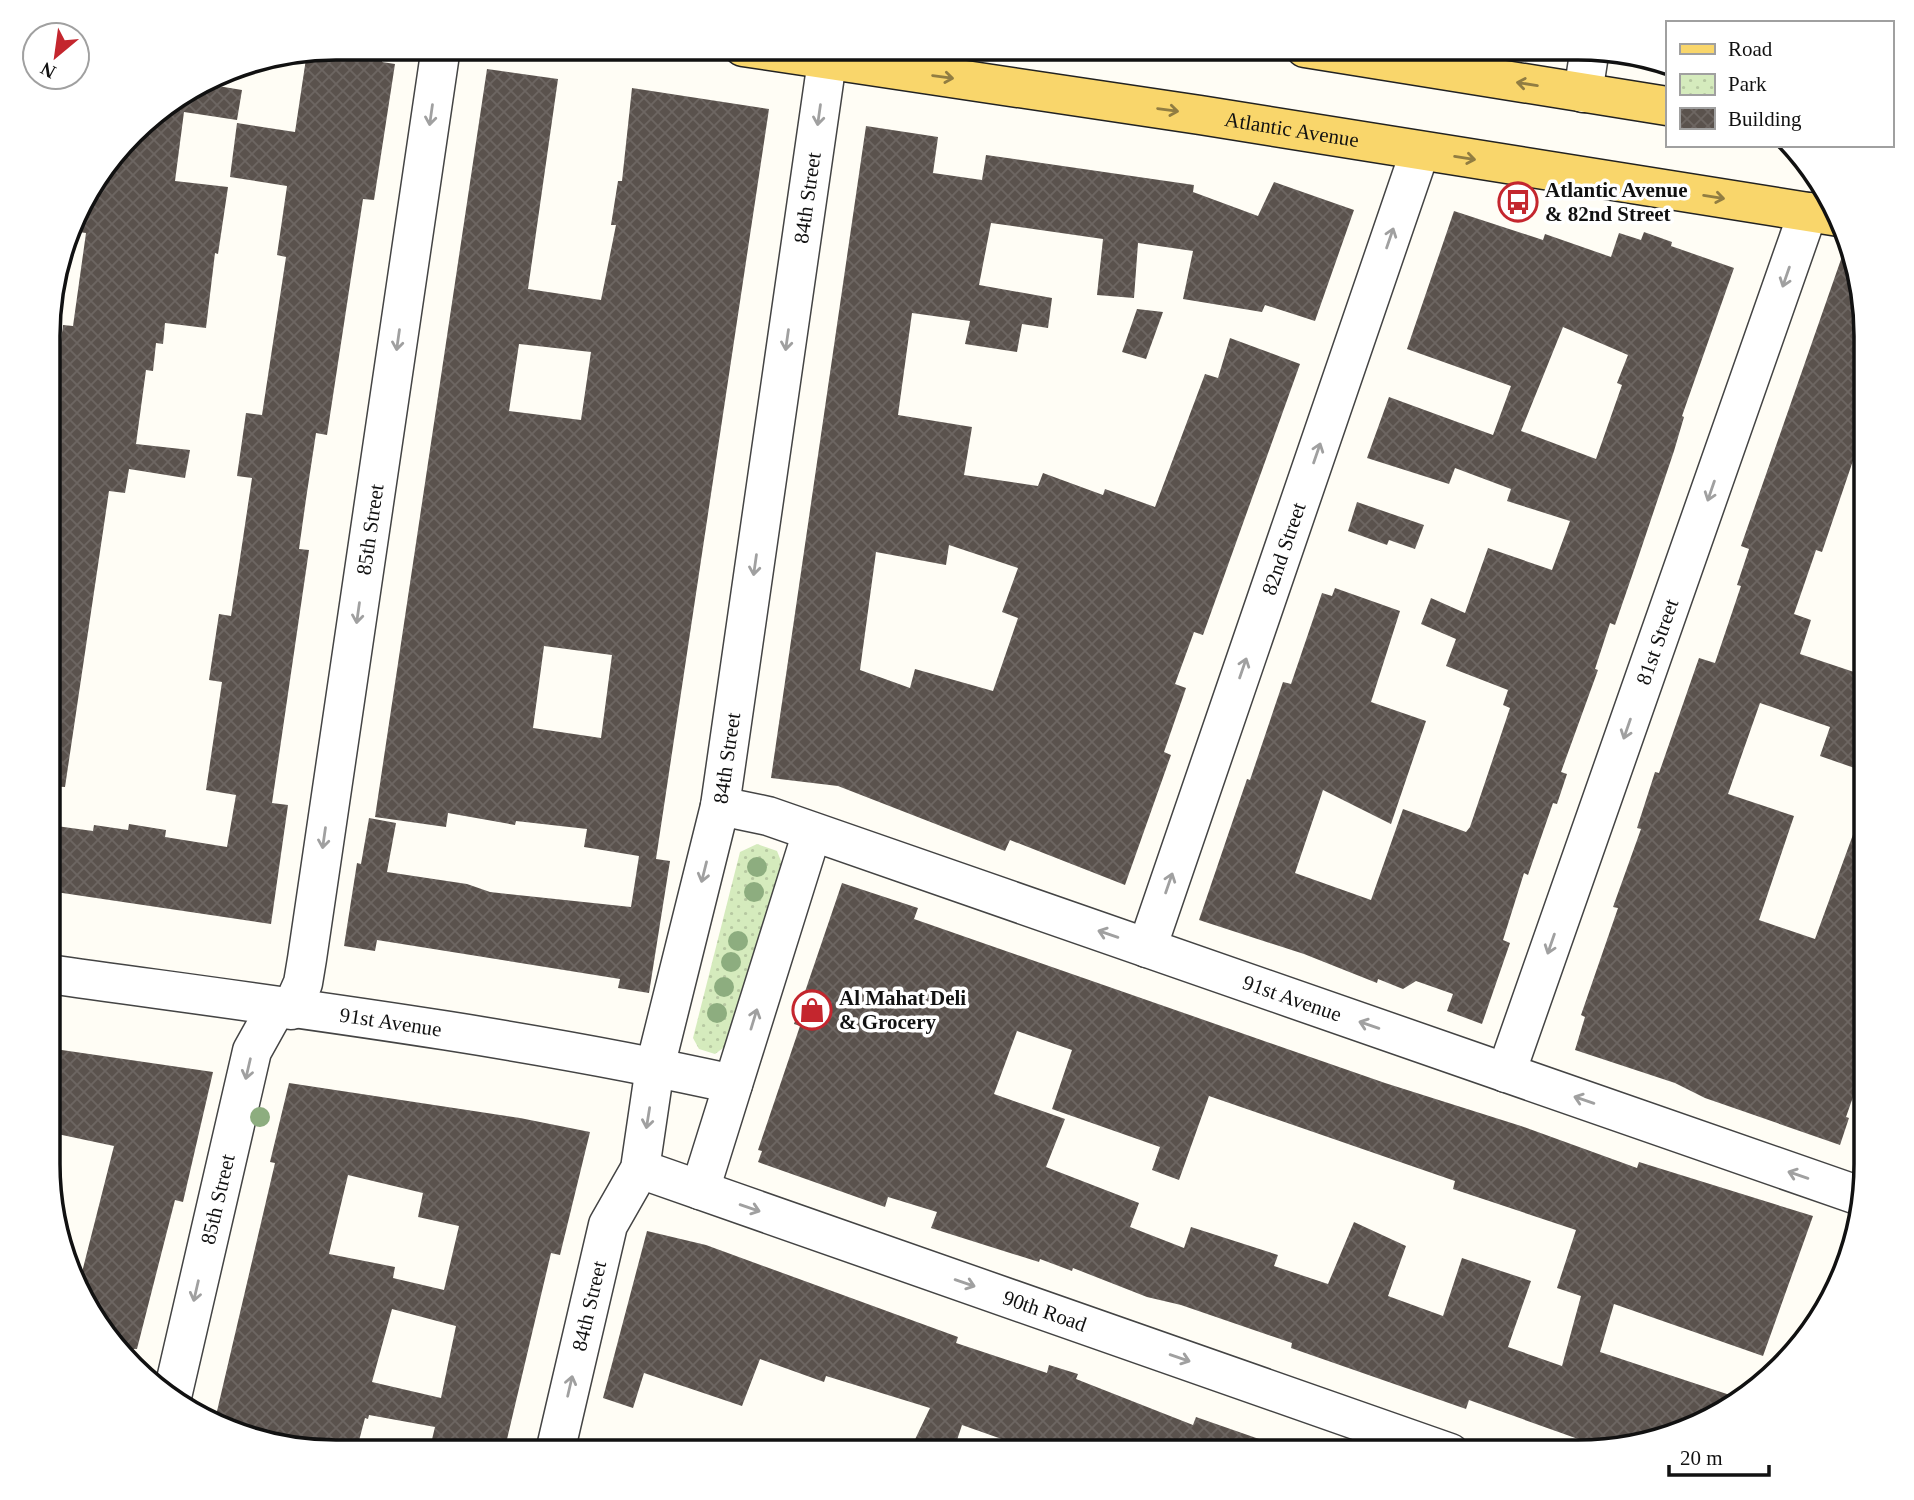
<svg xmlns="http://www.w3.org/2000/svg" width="1914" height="1500" font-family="'Times New Roman',serif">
	<defs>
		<pattern id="park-dots" width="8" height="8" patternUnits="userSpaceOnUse" patternTransform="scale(1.75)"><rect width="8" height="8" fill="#d5ebbd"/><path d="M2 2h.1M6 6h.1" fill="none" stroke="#b6c8a1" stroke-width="1.8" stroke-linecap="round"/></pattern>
		<pattern id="building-cross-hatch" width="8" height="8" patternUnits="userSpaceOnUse" patternTransform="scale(1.75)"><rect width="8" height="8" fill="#5a524d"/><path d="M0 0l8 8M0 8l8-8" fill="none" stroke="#6d6662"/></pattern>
	</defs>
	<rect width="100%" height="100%" fill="#fffdf5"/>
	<path fill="url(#park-dots)" d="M757,844l20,7 6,15 -53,177 -15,11 -16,-5 -6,-11 47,-186z"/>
	<g fill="url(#building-cross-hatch)" fill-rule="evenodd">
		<path d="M336,47h48l-2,15 13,2 -21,136 -11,-1 -36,236 -11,-2 -10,66 -7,50 10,1 -37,253 16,2 -17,119 -222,-33v-66l44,6 1,-6 34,5 1,-6 37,6 -1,7 62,10 9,-52 -30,-5 16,-108 -13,-2 10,-66 12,2 8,-51 13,-87 -15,-2 9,-63 16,2 24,-158 -9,-2 10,-69 -57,-9 7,-54 58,9 12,-80z"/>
		<path d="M487,69l71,10 -30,210 73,11 15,-75h-5l7,-44h4l10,-93 137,21 -113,750 14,2 -21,132 -31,-5 2,-9 -243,-39 -2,11 -31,-5 13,-83 4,1 8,-46 27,5 -9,49 80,12 23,8 141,15 8,-51 -55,-9 3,-18 -71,-8 -1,4 -67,-12 -2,14 -71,-10zM519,344l72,8 -10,68 -72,-9zM544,646l68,9 -11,83 -68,-10z"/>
		<path d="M206,84l36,6 -5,30 -53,-8 -9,69 53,6 -10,67 -3,-1 -9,75 -41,-5 -2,21 -7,-1 -3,28 -7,-1 -10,74 54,6 -5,28 -56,-9 -4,24 -16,-2 -44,296 -16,-1v-289l8,-53 -8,-1 1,-15 13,-103 10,1 13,-93 -7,-1 4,-34 63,-79z"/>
		<path d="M866,126l72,11 -5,36 49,7 4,-25 208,30 -1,7 65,24 16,-34 80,28 -39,111 -50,-16 -3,7 -79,-13 10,-48 -55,-8 -4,55 -37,-3 6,-56 -112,-16 -12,62 73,13 -4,30 -26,-4 -5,28 -52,-8 5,-23 -58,-8 -14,102 74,12 -8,48 74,11 5,-13 60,22 2,-6 50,18 50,-133 13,4 12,-40 70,26 -97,271 -9,-3 -19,52 11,4 -22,64 7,3 -46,130 -115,-45 -5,11 -167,-65 -67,-8zM949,545l69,23 -16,44 16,6 -25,73 -78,-22 -5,19 -50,-18 16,-118 70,13z"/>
		<path d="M1454,211l89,29 2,-6 66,23 8,-24 22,7 3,-8 28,10 -1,4 63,22 -52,148 2,1 -10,34 -39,116 -20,58 -5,-2 -15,46 3,1 -37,102 6,2 -10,30 -4,-1 -25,72 -4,-2 -21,67 7,3 -28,81 -35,-13 6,-17 -37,-13 -13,8 -25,-10 -1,4 -73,-29 -105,-34 48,-141 3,1 33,-98 8,2 31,-91 10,3 3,-8 65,23 -29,91 55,19 -35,103 -68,-34 -28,83 76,27 32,-91 63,23 4,-5 40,-119 -7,-3 5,-15 -62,-24 10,-27 -35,-15 10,-26 34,15 23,-65 64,22 18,-49 -63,-20 4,-12 -56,-21 -6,16 -82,-26 22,-61 104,38 18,-49 -104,-37zM1563,327l65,28 -11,28 5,2 -26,74 -75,-28z"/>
		<path d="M1846,245l21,91v70l-12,32 5,2 -38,112 -6,-2 -22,64 17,6 -11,34 66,22v96l-46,-16 10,-29 -70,-24 -32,91 66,22 -35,104 56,19 48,-132h3v253l-20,57 3,1 -9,27 -135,-47 -30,-15 -100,-33 10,-33 -4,-2 37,-107 -5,-1 28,-78 -4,-1 18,-56 4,1 40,-115 16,5 26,-77 -4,-1 12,-36 -8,-3z"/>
		<path d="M1137,309l26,3 -17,47 -24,-7z"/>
		<path d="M1357,502l67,23 -9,24 -26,-9 -2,5 -39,-14z"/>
		<path d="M842,883l76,25 -4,11 471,164 136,43 116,42 2,-6 174,54 -50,140 -149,-52 -14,48 136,45 -47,34 -113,22 5,-13 -112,-40 -3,9 -175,-61 1,-5 -111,-38 -34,-8 -74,-29 -1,3 -32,-12 -1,3 -108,-34 6,-16 -49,-15 -3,10 -127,-45 4,-11 -4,-1 42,-124 -6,-2zM1017,1031l55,19 -20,59 108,38 -8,23 27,10 30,-84 246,85 -2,8 123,41 -19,58 24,8 -19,70 -54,-19 23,-66 -69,-23 -19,58 -55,-20 18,-50 -52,-24 -26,62 -54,-18 4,-11 -87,-28 -7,21 -54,-21 9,-24 -93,-36 19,-48 -71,-25z"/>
		<path d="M48,1048l165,24 -30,130 -8,-2 -38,149h-16l-44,-57 37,-146 -66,-14z"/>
		<path d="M289,1083l231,35 70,14 -30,123 -9,-2 -47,199h-75l6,-25 -66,-12 -1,4 -3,-1 -9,34h-22l-38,-10 -1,5 -69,-16 -12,-7 61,-261 -5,-1zM348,1175l75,18 -5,24 41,9 -15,64 -51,-12 2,-11 -66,-13zM392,1309l64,17 -15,72 -69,-16z"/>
		<path d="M647,1231l59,14 252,92 -2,6 91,30 2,-8 29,9 -2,5 117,46 3,-8 92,32v4l-249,-1 -77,-27 -9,27h-44l21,-44 -104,-32 -2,6 -64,-23 -18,47 -98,-33 -11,35 -30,-10z"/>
	</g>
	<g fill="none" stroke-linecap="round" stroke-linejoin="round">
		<g stroke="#444" stroke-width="41">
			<g id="minor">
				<path d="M1583,93l7,-45"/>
				<path id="s1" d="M720,806l48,10 1095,381"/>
				<path id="s2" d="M1147,948l273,-797"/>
				<path id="s3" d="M48,974c229,32 460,60 685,110"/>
				<path id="s4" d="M291,1010l12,-27 4,-24 134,-912"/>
				<path id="s5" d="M1506,1073l302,-861"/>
				<path id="s6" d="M640,1169l810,284"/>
				<path d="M700,1190l112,-358"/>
				<path id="s7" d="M172,1397l80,-346 24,-43"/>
				<path id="s8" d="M555,1452l53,-227 32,-56 15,-102 65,-261 109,-759"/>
			</g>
		</g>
		<g stroke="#222" stroke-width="41">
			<g id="major">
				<path id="s9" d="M743,47l457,68 639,102"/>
				<path d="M1305,48l362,58"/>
			</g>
		</g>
		<use href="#minor" stroke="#fff" stroke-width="38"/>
		<use href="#major" stroke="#f9d66b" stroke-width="38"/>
	</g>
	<g fill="#8dad7f">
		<circle cx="757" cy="867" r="10"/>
		<circle cx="754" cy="892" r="10"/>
		<circle cx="738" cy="941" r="10"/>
		<circle cx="731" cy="962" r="10"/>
		<circle cx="724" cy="987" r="10"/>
		<circle cx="717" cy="1013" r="10"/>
		<circle cx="260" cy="1117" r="10"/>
	</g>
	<defs><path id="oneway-shaft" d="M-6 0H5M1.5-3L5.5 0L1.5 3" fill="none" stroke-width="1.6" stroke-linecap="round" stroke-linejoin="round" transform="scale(1.75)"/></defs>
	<g stroke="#917d42">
		<use href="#oneway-shaft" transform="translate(943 77) rotate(8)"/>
		<use href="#oneway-shaft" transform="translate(1527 84) rotate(-171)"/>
		<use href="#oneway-shaft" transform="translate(1168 110) rotate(8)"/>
		<use href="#oneway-shaft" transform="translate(1465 158) rotate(9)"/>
		<use href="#oneway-shaft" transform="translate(1714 197) rotate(9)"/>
	</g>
	<g stroke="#a0a0a0">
		<use href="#oneway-shaft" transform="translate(431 115) rotate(98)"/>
		<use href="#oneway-shaft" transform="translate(819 115) rotate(98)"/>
		<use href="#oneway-shaft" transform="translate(1390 238) rotate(-71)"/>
		<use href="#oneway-shaft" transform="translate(1786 277) rotate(109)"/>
		<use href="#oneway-shaft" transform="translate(398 340) rotate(98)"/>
		<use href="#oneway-shaft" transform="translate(787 340) rotate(98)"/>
		<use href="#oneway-shaft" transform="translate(1317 453) rotate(-71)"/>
		<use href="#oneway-shaft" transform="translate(1711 491) rotate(109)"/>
		<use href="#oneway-shaft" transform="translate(755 565) rotate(98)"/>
		<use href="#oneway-shaft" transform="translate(358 613) rotate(98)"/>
		<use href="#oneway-shaft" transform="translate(1243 668) rotate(-71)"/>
		<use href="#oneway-shaft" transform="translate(1627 729) rotate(109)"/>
		<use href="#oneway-shaft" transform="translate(324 838) rotate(98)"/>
		<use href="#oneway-shaft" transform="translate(704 872) rotate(104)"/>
		<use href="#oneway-shaft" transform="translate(1169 883) rotate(-71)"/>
		<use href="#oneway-shaft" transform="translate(1108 934) rotate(-161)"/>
		<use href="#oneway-shaft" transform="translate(1551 944) rotate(109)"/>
		<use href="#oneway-shaft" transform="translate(754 1019) rotate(-73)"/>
		<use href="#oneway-shaft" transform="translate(1369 1025) rotate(-161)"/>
		<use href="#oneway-shaft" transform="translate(248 1069) rotate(103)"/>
		<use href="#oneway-shaft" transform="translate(1584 1100) rotate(-161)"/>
		<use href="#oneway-shaft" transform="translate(648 1118) rotate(99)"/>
		<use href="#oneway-shaft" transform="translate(1798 1175) rotate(-161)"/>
		<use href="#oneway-shaft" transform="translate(750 1208) rotate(19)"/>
		<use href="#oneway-shaft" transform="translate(965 1283) rotate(19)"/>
		<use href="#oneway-shaft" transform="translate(196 1291) rotate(103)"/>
		<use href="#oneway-shaft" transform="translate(1180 1358) rotate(19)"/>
		<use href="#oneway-shaft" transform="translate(570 1386) rotate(-77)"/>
	</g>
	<defs>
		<g id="bus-ring" transform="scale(2.0125)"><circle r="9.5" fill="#fff" stroke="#c4262e" stroke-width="1.5"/><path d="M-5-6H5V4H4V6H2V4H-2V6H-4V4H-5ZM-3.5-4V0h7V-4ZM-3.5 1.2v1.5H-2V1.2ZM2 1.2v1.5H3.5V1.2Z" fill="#c4262e"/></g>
		<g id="shop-ring" transform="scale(2.0125)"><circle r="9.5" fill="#fff" stroke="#c4262e" stroke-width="1.5"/><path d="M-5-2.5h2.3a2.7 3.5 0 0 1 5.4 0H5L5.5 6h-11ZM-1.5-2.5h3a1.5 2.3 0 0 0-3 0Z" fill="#c4262e"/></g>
	</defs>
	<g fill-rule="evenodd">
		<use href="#bus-ring" x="1518" y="202"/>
		<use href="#shop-ring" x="812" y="1010"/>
	</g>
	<g text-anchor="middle" stroke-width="7" stroke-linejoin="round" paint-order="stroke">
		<g font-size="21" fill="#111" stroke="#fff">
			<text dy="7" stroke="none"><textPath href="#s9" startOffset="555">Atlantic Avenue</textPath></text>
			<text dy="7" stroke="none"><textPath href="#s8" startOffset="1284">84th Street</textPath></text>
			<text dy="7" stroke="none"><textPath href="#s4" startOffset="488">85th Street</textPath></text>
			<text dy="7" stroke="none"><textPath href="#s2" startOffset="422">82nd Street</textPath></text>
			<text dy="7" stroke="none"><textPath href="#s5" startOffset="457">81st Street</textPath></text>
			<text dy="7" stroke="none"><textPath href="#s8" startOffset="718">84th Street</textPath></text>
			<text dy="7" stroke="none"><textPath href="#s1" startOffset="604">91st Avenue</textPath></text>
			<text dy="7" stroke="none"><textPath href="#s3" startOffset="346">91st Avenue</textPath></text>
			<text dy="7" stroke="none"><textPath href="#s7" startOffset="203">85th Street</textPath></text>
			<text dy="7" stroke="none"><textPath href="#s8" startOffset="150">84th Street</textPath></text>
			<text dy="7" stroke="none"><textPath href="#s6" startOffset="429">90th Road</textPath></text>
		</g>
		<g font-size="21" font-weight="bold" fill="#111" stroke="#fff" text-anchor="start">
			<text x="1545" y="197">Atlantic Avenue<tspan x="1545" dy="24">&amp; 82nd Street</tspan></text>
			<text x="839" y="1005">Al Mahat Deli<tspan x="839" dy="24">&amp; Grocery</tspan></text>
		</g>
	</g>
	<path d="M0 0H1914V1500H0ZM336 60H1578A276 276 0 0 1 1854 336V1164A276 276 0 0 1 1578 1440H336A276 276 0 0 1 60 1164V336A276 276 0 0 1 336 60Z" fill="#fff" fill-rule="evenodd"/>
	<path fill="none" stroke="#111" stroke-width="3.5" d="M336 60H1578A276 276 0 0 1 1854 336V1164A276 276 0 0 1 1578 1440H336A276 276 0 0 1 60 1164V336A276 276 0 0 1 336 60Z"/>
	<rect x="1666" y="21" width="228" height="126" fill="#ffffff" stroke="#a0a0a0" stroke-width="2"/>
	<rect x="1680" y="44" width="35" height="10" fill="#f9d66b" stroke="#a0a0a0" stroke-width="2"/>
	<text x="1728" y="56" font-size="21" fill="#111111">Road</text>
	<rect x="1680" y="74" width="35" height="21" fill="url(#park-dots)" stroke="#a0a0a0" stroke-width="2"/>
	<text x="1728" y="91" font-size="21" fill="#111111">Park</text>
	<rect x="1680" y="108" width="35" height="21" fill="url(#building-cross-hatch)" stroke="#a0a0a0" stroke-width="2"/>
	<text x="1728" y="126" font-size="21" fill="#111111">Building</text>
	<g transform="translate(56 56) rotate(209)"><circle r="33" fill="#ffffff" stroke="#a0a0a0" stroke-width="2"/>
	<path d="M0-5L12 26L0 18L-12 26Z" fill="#c4262e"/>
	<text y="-10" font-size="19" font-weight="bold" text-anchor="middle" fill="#111111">N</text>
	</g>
	<path d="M1669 1465v10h100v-10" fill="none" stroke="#111111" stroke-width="3.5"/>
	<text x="1680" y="1465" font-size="21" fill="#111111" stroke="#ffffff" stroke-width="5" paint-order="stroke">20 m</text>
</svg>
